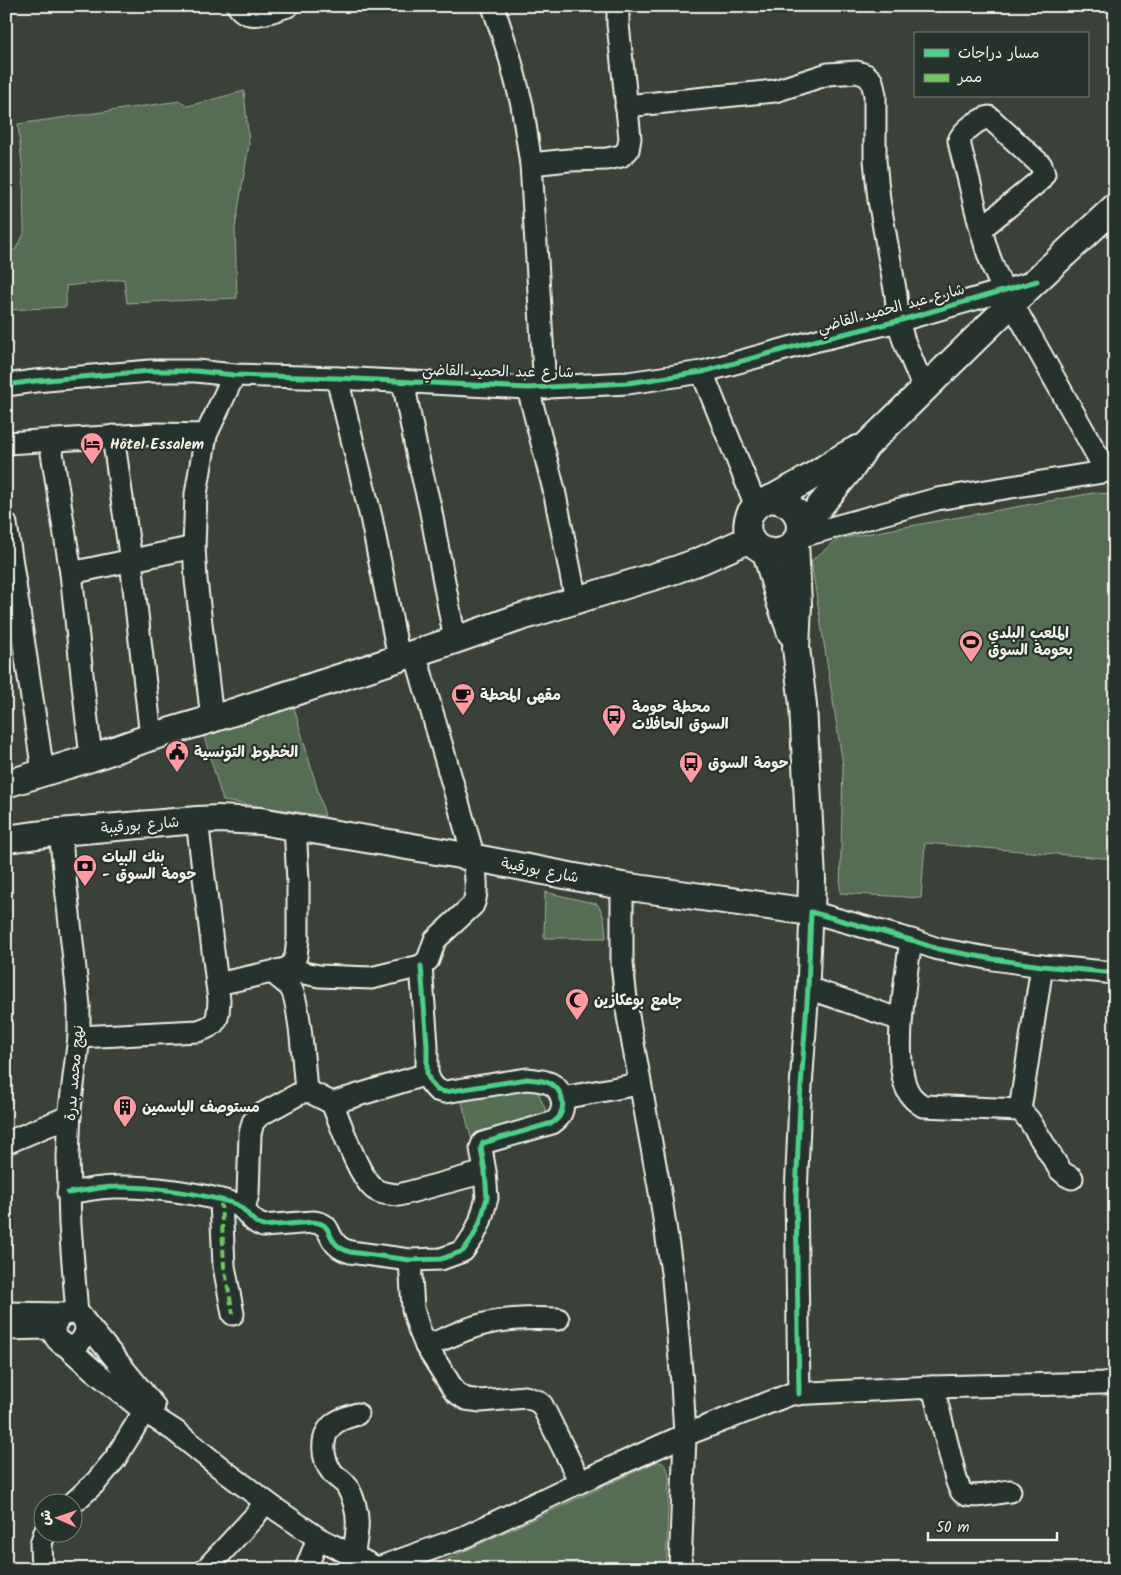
<svg xmlns="http://www.w3.org/2000/svg" width="1121" height="1575" font-family="Kalam,'Playpen Sans Arabic',sans-serif">
	<rect width="100%" height="100%" fill="#3a4138"/>
	<filter id="ink" filterUnits="userSpaceOnUse"><feTurbulence type="fractalNoise" baseFrequency=".02" numOctaves="2"/><feDisplacementMap in="SourceGraphic" scale="10" xChannelSelector="R" yChannelSelector="G"/><feConvolveMatrix kernelMatrix="1 2 1 2 8 2 1 2 1" color-interpolation-filters="sRGB"/></filter>
	<g filter="url(#ink)">
		<g fill="#546d52" stroke="#a4af9d">
			<path d="M244,91l5,53 -14,84 2,70 -110,5 -3,-24 -58,7v21l-60,3v-58l9,-2 9,-16 -1,-60 -5,-50 162,-23 8,5z"/>
			<path d="M1093,493l22,1v365l-190,-16 -4,55 -81,-5 3,-128 -32,-204 27,-22z"/>
			<path d="M293,704l32,112 -102,-15 -20,-68z"/>
			<path d="M545,892l52,12c8,10 8,21 9,34h-62z"/>
			<path d="M536,1087l13,32 -21,7 -56,15 -12,-46z"/>
			<path d="M656,1462c8,-1 11,5 13,12l-3,95h-240z"/>
		</g>
		<g fill="none" stroke-linecap="round" stroke-linejoin="round">
			<g stroke="#f4f1e8" stroke-width="25">
				<g id="minor">
					<path d="M238,6c11,17 35,4 50,0"/>
					<path d="M493,6l17,52 12,47 9,59 14,224"/>
					<path d="M626,106l149,-15 53,-17 29,-2 9,3 6,6 3,14v65l4,40 17,95 2,26 6,20 20,48"/>
					<path d="M531,164l38,-4 38,-1 14,-3 7,-6 2,-12 -12,-114v-18"/>
					<path d="M981,229l58,-48 5,-7 -3,-9 -52,-48c-10,2 -25,13 -30,23 2,15 8,30 11,45 10,40 18,84 42,118l94,168"/>
					<path d="M702,372l54,134"/>
					<path d="M337,378l34,139 28,141"/>
					<path d="M403,381l14,72 13,54 25,133"/>
					<path d="M6,385l29,-4 115,-10h46l38,4 103,3 191,10 100,-5 74,-11 116,-32 80,-19 136,-39"/>
					<path d="M528,388l26,102 22,110"/>
					<path d="M113,436l18,125 20,176"/>
					<path d="M50,440l21,133 20,185"/>
					<path d="M6,443l151,-9 49,1"/>
					<path d="M6,524l37,248"/>
					<path d="M798,537l139,-38 178,-29"/>
					<path d="M71,573l123,-26"/>
					<path d="M212,719l-16,-139 -2,-33 2,-53 10,-59 28,-60"/>
					<path d="M60,832l19,174v31l-9,72 -2,48 2,68 7,89"/>
					<path d="M622,886v78l6,52 32,176 13,87 9,104 3,52 -5,134"/>
					<path d="M911,940c-5,35 -20,124 -2,153 4,7 8,9 14,13l97,4 9,10 31,50 6,5 6,3"/>
					<path d="M290,968l6,-12 2,-18v-57l-3,-54"/>
					<path d="M272,972c6,5 13,10 18,15 10,13 14,84 16,103l26,13c9,21 25,70 41,85 7,6 17,6 26,7l86,-23"/>
					<path d="M217,984l73,-16 14,5 15,3 52,2 50,-12 7,-6 7,-20 38,-35c6,-14 2,-32 1,-47l-59,-205"/>
					<path d="M808,988l93,32"/>
					<path d="M79,1037l119,-6c20,-6 20,-11 21,-31l-22,-180"/>
					<path d="M562,1098l77,-14"/>
					<path d="M332,1103l95,-29"/>
					<path d="M1020,1110l22,-144"/>
					<path d="M6,1143l64,-27"/>
					<path d="M68,1193c16,-2 31,-6 47,-6 37,-1 82,6 118,16 15,5 15,18 30,23l50,-4c16,2 13,7 20,18 4,7 10,10 17,12l60,8 31,-1 22,-8 10,-14 7,-15 7,-24 -2,-26 -4,-24 2,-5 69,-20c3,-2 7,-5 8,-8 6,-11 1,-26 -9,-31 -8,-4 -16,-4 -24,-5l-82,13 -8,-2 -6,-7 -4,-9v-29l-6,-79"/>
					<path d="M221,1201l3,65 9,48"/>
					<path d="M244,1209l4,-15 2,-60 3,-12 7,-7 46,-25"/>
					<path d="M410,1260l3,49 6,20 7,17 29,46 11,7 15,2 44,-4 12,4 5,4 38,77"/>
					<path d="M6,1313l58,1c36,-7 22,45 -3,29 -12,-9 -7,-22 3,-29"/>
					<path d="M86,1323l68,83"/>
					<path d="M6,1329l38,-1 10,1"/>
					<path d="M64,1344l28,25 52,42 31,20 52,42 50,37 41,28 61,31"/>
					<path d="M426,1346c17,-6 34,-15 51,-20 26,-8 54,-8 81,-7"/>
					<path d="M933,1387l23,92c2,5 3,11 7,14 8,7 36,-1 47,-2"/>
					<path d="M799,1394l-3,-199 4,-94 8,-113 3,-76 100,28 27,9 55,10 49,7 73,7"/>
					<path d="M72,1504l24,-22 19,-23 35,-57"/>
					<path d="M353,1556c5,-25 8,-44 -5,-68 -3,-7 -12,-10 -16,-16 -11,-14 -12,-38 3,-49 7,-5 14,-6 22,-9"/>
					<path d="M378,1568l84,-30 118,-56 105,-47 106,-41 142,-7 169,-4 13,-1"/>
					<path d="M42,1569l-1,-25 4,-12"/>
					<path d="M206,1569l49,-53 10,-14"/>
					<path d="M306,1569l12,-31"/>
				</g>
			</g>
			<g stroke="#f4f1e8" stroke-width="30">
				<g id="major">
					<path d="M771,499c42,4 35,56 0,53 -8,-1 -17,-5 -21,-14 -5,-10 -3,-23 5,-31 6,-6 13,-7 20,-10 10,-6 21,-11 31,-17 17,-10 34,-23 52,-31"/>
					<path d="M800,530l53,-64 13,-20 146,-143 103,-96"/>
					<path d="M766,552l14,50 11,31"/>
					<path d="M6,784l85,-26 60,-21 61,-18 243,-79 63,-22 157,-48 25,-9 50,-22"/>
					<path d="M6,839l54,-7 137,-12 21,-1 42,2 200,34 162,31 189,26 1,-32 -9,-175 -7,-57 2,-43 -3,-63"/>
				</g>
			</g>
			<use href="#minor" stroke="#26332d" stroke-width="21"/>
			<use href="#major" stroke="#26332d" stroke-width="26"/>
			<path stroke="#6dc95d" stroke-width="4" stroke-dasharray="8 4" stroke-linecap="butt" d="M221,1201l3,65 9,48"/>
			<g stroke="#26332d" stroke-width="8">
				<g id="cycleway">
					<path d="M6,385l29,-4 115,-10h46l38,4 103,3 191,10 100,-5 74,-11 116,-32 80,-19 139,-40"/>
					<path d="M68,1193c16,-2 31,-6 47,-6 37,-1 82,6 118,16 15,5 15,18 30,23l50,-4c16,2 13,7 20,18 4,7 10,10 17,12l60,8 31,-1 22,-8 10,-14 7,-15 7,-24 -2,-26 -4,-24 2,-5 69,-20c3,-2 7,-5 8,-8 6,-11 1,-26 -9,-31 -8,-4 -16,-4 -24,-5l-82,13 -8,-2 -6,-7 -4,-9v-29l-6,-79"/>
					<path d="M799,1394l-3,-199 4,-94 8,-113 3,-76 100,28 27,9 55,10 49,7 73,7"/>
				</g>
			</g>
			<use href="#cycleway" stroke="#4dcf88" stroke-width="5"/>
		</g>
	</g>
	<defs>
		<g id="hotel-pin" transform="scale(1.25)"><path d="M0 17L-7.5 6A9.5 9.5 0 1 1 7.5 6Z" fill="#ff9aa2" stroke="#26332d"/><path d="M-6-4.5h1.5V1H6V5H4.5V3h-9V5H-6ZM-4 0a1.8 1.8 0 1 1 3.6 0ZM.5 0V-2.5h3Q6-2.5 6 0Z" fill="#111"/></g>
		<g id="stadium-pin" transform="scale(1.25)"><path d="M0 17L-7.5 6A9.5 9.5 0 1 1 7.5 6Z" fill="#ff9aa2" stroke="#26332d"/><path d="M0-5a6.5 5 0 1 0 0 10a6.5 5 0 1 0 0-10ZM-3.5-1.8h7v3.6h-7Z" fill="#111"/></g>
		<g id="cafe-pin" transform="scale(1.25)"><path d="M0 17L-7.5 6A9.5 9.5 0 1 1 7.5 6Z" fill="#ff9aa2" stroke="#26332d"/><path d="M-5.5-4.5H6V0H3Q3 3.5 0 3.5H-2.5Q-5.5 3.5-5.5 0ZM3-3.2v2h1.7v-2ZM-6 4.5H4V6H-6Z" fill="#111"/></g>
		<g id="bus-pin" transform="scale(1.25)"><path d="M0 17L-7.5 6A9.5 9.5 0 1 1 7.5 6Z" fill="#ff9aa2" stroke="#26332d"/><path d="M-5-6H5V4H4V6H2V4H-2V6H-4V4H-5ZM-3.5-4V0h7V-4ZM-3.5 1.2v1.5H-2V1.2ZM2 1.2v1.5H3.5V1.2Z" fill="#111"/></g>
		<g id="civic-pin" transform="scale(1.25)"><path d="M0 17L-7.5 6A9.5 9.5 0 1 1 7.5 6Z" fill="#ff9aa2" stroke="#26332d"/><path d="M-.6-6.5H3V-4.5H.6V-3L4-1V1h2V6H-6V1h2V-1L-.6-3ZM-1.2 2.5V6h2.4V2.5Z" fill="#111"/></g>
		<g id="bank-pin" transform="scale(1.25)"><path d="M0 17L-7.5 6A9.5 9.5 0 1 1 7.5 6Z" fill="#ff9aa2" stroke="#26332d"/><path d="M-6-4H6V4H-6ZM0-2.3a2.3 2.3 0 1 0 0 4.6a2.3 2.3 0 1 0 0-4.6Z" fill="#111"/></g>
		<g id="mosque-pin" transform="scale(1.25)"><path d="M0 17L-7.5 6A9.5 9.5 0 1 1 7.5 6Z" fill="#ff9aa2" stroke="#26332d"/><path d="M3.5-4.9A6 6 0 1 0 3.5 4.9A5 5 0 1 1 3.5-4.9Z" fill="#111"/></g>
		<g id="building-pin" transform="scale(1.25)"><path d="M0 17L-7.5 6A9.5 9.5 0 1 1 7.5 6Z" fill="#ff9aa2" stroke="#26332d"/><path d="M-4-6H4V6H1V3H-1V6H-4ZM-2.5-4.3h1.7v1.8h-1.7ZM.8-4.3h1.7v1.8H.8ZM-2.5-1h1.7V.8h-1.7ZM.8-1h1.7V.8H.8Z" fill="#111"/></g>
	</defs>
	<g fill-rule="evenodd">
		<use href="#hotel-pin" x="92" y="444"/>
		<use href="#stadium-pin" x="971" y="642"/>
		<use href="#cafe-pin" x="463" y="695"/>
		<use href="#bus-pin" x="614" y="716"/>
		<use href="#civic-pin" x="177" y="752"/>
		<use href="#bus-pin" x="691" y="763"/>
		<use href="#bank-pin" x="85" y="866"/>
		<use href="#mosque-pin" x="577" y="1000"/>
		<use href="#building-pin" x="125" y="1107"/>
	</g>
	<g text-anchor="middle" stroke-width="4.5" stroke-linejoin="round" paint-order="stroke">
		<g font-size="15" fill="#f4f1e8" stroke="#26332d">
			<text transform="translate(891 308) rotate(-15)" y="5">شارع عبد الحميد القاضي</text>
			<text transform="translate(498 371) rotate(1)" y="5">شارع عبد الحميد القاضي</text>
			<text transform="translate(140 825) rotate(-5)" y="5">شارع بورقيبة</text>
			<text transform="translate(540 870) rotate(11)" y="5">شارع بورقيبة</text>
			<text transform="translate(74 1073) rotate(-85)" y="5">نهج محمد بدرة</text>
		</g>
		<g font-size="15" font-weight="bold" fill="#f4f1e8" stroke="#26332d" text-anchor="start">
			<text x="110" y="449">Hôtel Essalem</text>
			<text x="988" y="638">الملعب البلدي<tspan x="988" dy="17">بحومة السوق</tspan></text>
			<text x="480" y="700">مقهى المحطة</text>
			<text x="632" y="712">محطة حومة<tspan x="632" dy="17">السوق الحافلات</tspan></text>
			<text x="194" y="757">الخطوط التونسية</text>
			<text x="708" y="768">حومة السوق</text>
			<text x="102" y="862">بنك البيات<tspan x="102" dy="17">- حومة السوق</tspan></text>
			<text x="594" y="1005">جامع بوعكازين</text>
			<text x="142" y="1112">مستوصف الياسمين</text>
		</g>
	</g>
	<rect width="1121" height="1575" fill="none" stroke="#26332d" stroke-width="25"/>
	<rect x="12" y="12" width="1096" height="1550" fill="none" stroke="#f4f1e8" stroke-width="2" filter="url(#ink)"/>
	<rect x="914" y="32" width="175" height="65" fill="#26332d" stroke="#787f78"/>
	<rect x="924" y="49" width="25" height="8" fill="#4dcf88" stroke="#787f78"/>
	<text x="958" y="58" font-size="15" fill="#f4f1e8">مسار دراجات</text>
	<rect x="924" y="74" width="25" height="8" fill="#6dc95d" stroke="#787f78"/>
	<text x="958" y="82" font-size="15" fill="#f4f1e8">ممر</text>
	<g transform="translate(58 1518) rotate(272)"><circle r="24" fill="#26332d" stroke="#787f78"/>
	<path d="M0-4L9 19L0 12L-9 19Z" fill="#ff9aa2"/>
	<text y="-8" font-size="14" font-weight="bold" text-anchor="middle" fill="#f4f1e8">ش</text>
	</g>
	<path d="M928 1532v8h129v-8" fill="none" stroke="#f4f1e8" stroke-width="2.5"/>
	<text x="936" y="1532" font-size="15" fill="#f4f1e8" stroke="#26332d" stroke-width="4" paint-order="stroke">50 m</text>
</svg>
